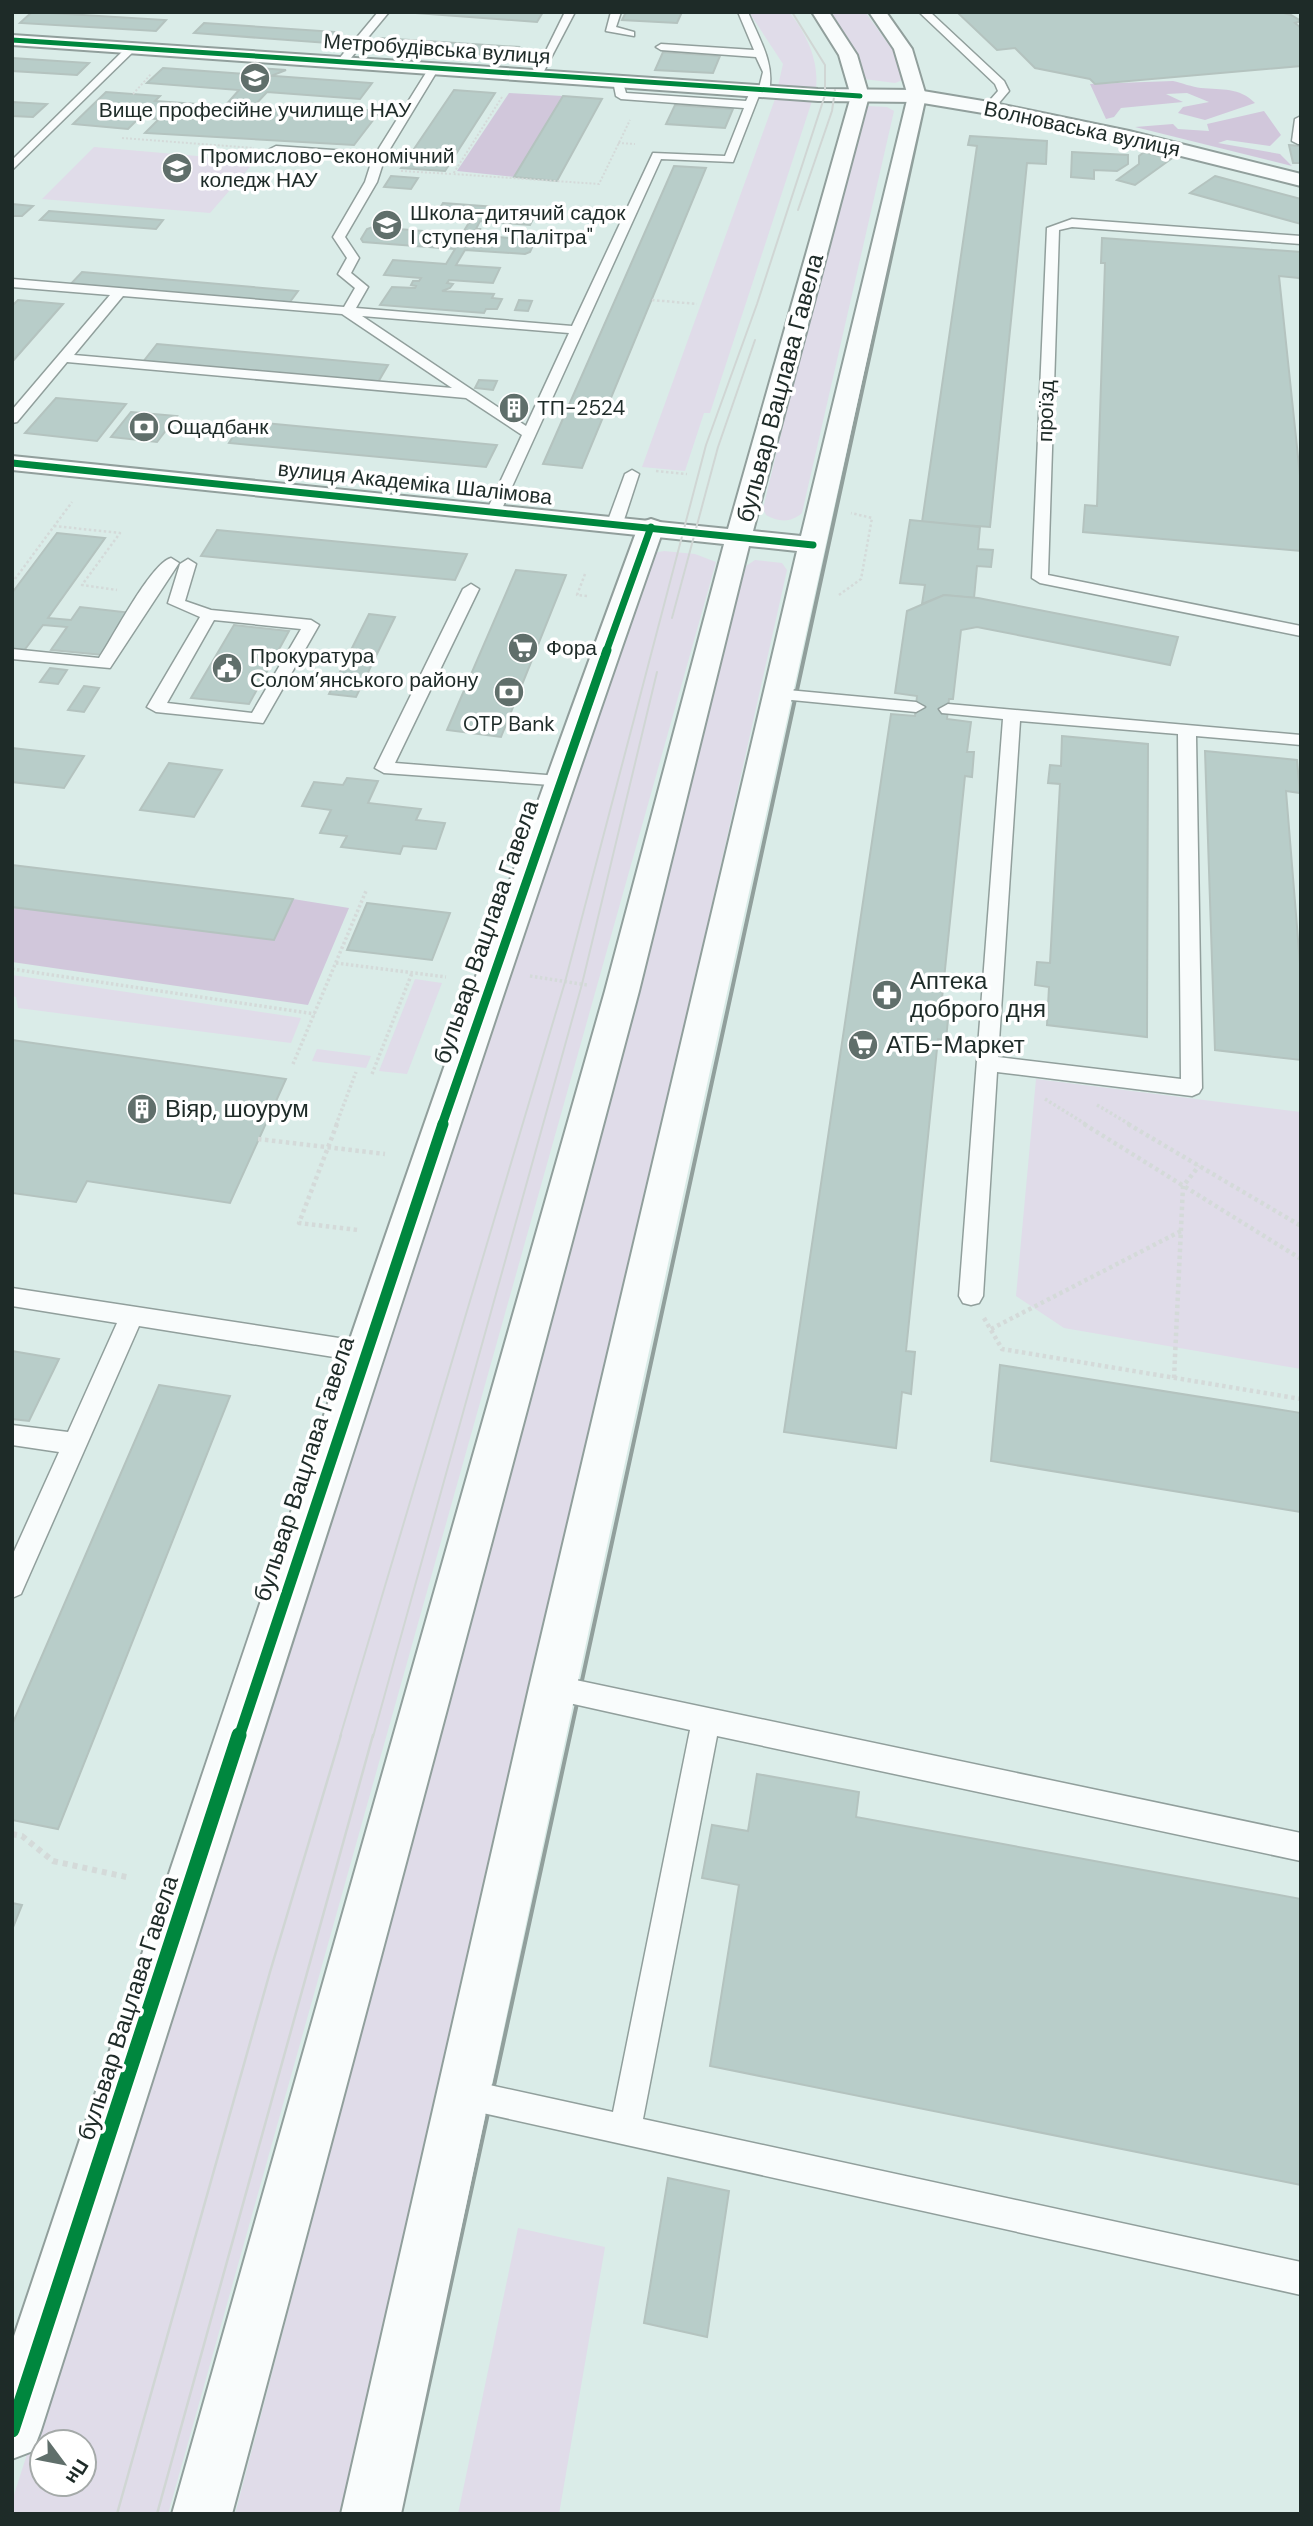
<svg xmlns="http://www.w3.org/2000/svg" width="1313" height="2526" font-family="'DM Sans',sans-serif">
	<rect width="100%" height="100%" fill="#daece8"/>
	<g fill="#e0dce9" fill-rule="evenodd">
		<path d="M749,12h40c18,22 30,49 27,76l-38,-2 5,-22z"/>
		<path d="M828,12h37l28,38 12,29 -10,4 -31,-4 -9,-24z"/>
		<path d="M775,99l37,2 -102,312h-6l-19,58 -43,-4z"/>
		<path d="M868,106l19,1 7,4 -92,402c-11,10 -24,9 -36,2l-3,-6 96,-402z"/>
		<path d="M94,147l161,14 -45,52 -168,-14z"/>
		<path d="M664,551l31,3 21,8 -548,1952h-156v-13l363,-1137 273,-810zM42,2442h42v42h-42z"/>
		<path d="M755,560l27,3 5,7 -436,1944h-116l511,-1948z"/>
		<path d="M12,975l289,43 -10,25 -273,-35 -2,-11 -4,-1z"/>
		<path d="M415,979l27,4 -35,91 -28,-3z"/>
		<path d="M317,1049l54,7 -5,12 -54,-7z"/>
		<path d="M1036,1079l265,33v257l-237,-41 -48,-32z"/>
		<path d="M518,2228l87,19 -46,267h-101z"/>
	</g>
	<g fill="#d1c7db">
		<path d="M1173,81c9,2 19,6 28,7 21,2 38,-1 54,15l-50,17 -27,-7 5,-6 26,-5 -22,-9 -21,1 17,8 -62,6 -7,9 -8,2 -16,-35z"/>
		<path d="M509,93l54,3 -49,81 -57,-6z"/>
		<path d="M1264,111l17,24 -11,11 -43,-6 -9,3 62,11 12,12 -157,-39 38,-3 5,5 31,2 -2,-7z"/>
		<path d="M293,899l56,9 -41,97 -296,-43v-55l261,33z"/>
	</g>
	<g fill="#b8cdc9" stroke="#b4c3bf" stroke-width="2">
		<path d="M32,12h2l132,8 -10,11 -136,-8z"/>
		<path d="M402,12h141l-6,10z"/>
		<path d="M626,12h56l-5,11 -55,-3z"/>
		<path d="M957,12h323l11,3 10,6 -6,2 6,5v38l-206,18 -5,-5 -55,-11 -20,-20 -18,2z"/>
		<path d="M204,23l133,9 -9,11 -134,-10z"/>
		<path d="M380,38l139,9 -7,12 -141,-9z"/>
		<path d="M663,52l57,4 -7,17 -58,-3z"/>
		<path d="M12,58l77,5 -12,12 -65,-4z"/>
		<path d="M163,68l209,15 -12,16 -93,-7 -14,15 69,5 4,-5 54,4 -26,34 -209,-12 14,-14 -20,-1 -11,11 -55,-5 33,-32 54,4 -5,5 70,5 14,-16 -92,-7z"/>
		<path d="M257,68l15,1 14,1 -15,6 -17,-5z"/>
		<path d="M454,90l41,3 -50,78 -44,-3z"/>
		<path d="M563,96l39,3 -45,82 -43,-4z"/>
		<path d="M12,102l35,2 -14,13 -21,-1z"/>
		<path d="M675,105l58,4 -8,19 -59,-4z"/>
		<path d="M970,136l77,5 -1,23 -19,-1 -37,364 -68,-5 55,-376 -9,-1z"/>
		<path d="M1289,145l12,1v17h-8z"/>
		<path d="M1072,152l56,3v9l-11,7 -23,-1v9l-23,-2z"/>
		<path d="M1144,152l27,7 -36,26 -18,-5 22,-16v-8z"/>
		<path d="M674,166l32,2 -124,300 -39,-4z"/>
		<path d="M391,176l27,2 -7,11 -27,-2z"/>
		<path d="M1215,176l86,23v25l-111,-31z"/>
		<path d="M443,203l95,7 -8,15 -50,-4 -4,8h4l-2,4 -5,1 62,7 -5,11 -5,2 -60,-4 -9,15 44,3 -7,15 -44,-3 -2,3 6,1 -3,4 -8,3 52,3 -2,4 10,1 -5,10h-11l-2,4 -104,-8 12,-18 23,1 1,-2 -5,-1 2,-4h6l2,-3 -37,-3 9,-15 53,4 9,-15 -92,-7 -2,-3 6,-10 6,-2 89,7 8,-13 -36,-3z"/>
		<path d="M12,204l21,2 -11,10h-10z"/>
		<path d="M49,211l114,9 -7,9 -116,-9z"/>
		<path d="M1102,238l199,14v29l-2,-3 -20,-2 22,209v66l-218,-19 2,-27 12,1 8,-243h-4z"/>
		<path d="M82,272l216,19 -11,15 -219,-19z"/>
		<path d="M18,300l45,4 -51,58v-56z"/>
		<path d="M519,300l13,1 -4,10 -13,-1z"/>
		<path d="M157,344l231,21 -11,19 -234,-22z"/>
		<path d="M479,380l18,1 -4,9 -18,-2z"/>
		<path d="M56,398l70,6 -29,37 -72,-8z"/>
		<path d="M509,403l16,2 -5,9 -16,-2z"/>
		<path d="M131,412l46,4 -20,26 -46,-5z"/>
		<path d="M243,421l254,24 -11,22 -257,-24z"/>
		<path d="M910,520l70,7 -2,22 15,1 -2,17 -14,-1 -3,32 -30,-3 -22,9 3,-19 -25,-2z"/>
		<path d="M217,530l250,24 -12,26 -254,-24z"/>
		<path d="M57,533l48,5 -57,80 23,2 9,-13 52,6 -29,42 -52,-5 16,-23 -24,-2 -20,27 -11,-1v-58z"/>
		<path d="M516,570l50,5 -65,162 -54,-7z"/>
		<path d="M944,595l34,3 200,39 -8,28 -193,-38 -16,3 -8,69h-4l-2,20 24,3 -4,30h7l-2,25 -7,-1 -24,232 8,1 -3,31 -8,-1 -32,312 9,1 -4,42 -9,-2 -6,56 -112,-16 107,-718 24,2 1,-9 1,-11 -22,-3 12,-82z"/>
		<path d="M369,614l26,3 -39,80 -27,-3z"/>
		<path d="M234,625l55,6 -40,73 -58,-6z"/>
		<path d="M50,668l17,2 -9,14 -18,-2z"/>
		<path d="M84,686l15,2 -15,24 -16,-2z"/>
		<path d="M1062,736l86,8 -1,293 -100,-12 2,-38 -14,-2 2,-23 13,1 10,-179 -12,-1 2,-18 11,1z"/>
		<path d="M12,748l72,8 -20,32 -52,-6z"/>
		<path d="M1205,751l92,9 3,33 -14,-2 15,185v84l-86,-10z"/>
		<path d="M169,763l53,7 -28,47 -54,-7z"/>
		<path d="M347,778l31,3 -10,22 53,6 -5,11 29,3 -9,26 -33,-3 -3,8 -59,-7 6,-11 -27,-3 11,-23 -29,-4 12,-24 29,3z"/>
		<path d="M12,865l281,34 -19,41 -262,-33z"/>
		<path d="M367,903l83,10 -18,47 -85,-10z"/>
		<path d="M12,1040l274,39 -56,124 -143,-22 -11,21 -64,-9z"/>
		<path d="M12,1351l47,8 -30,62 -17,-2z"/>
		<path d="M1000,1365l301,48v99l-310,-51z"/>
		<path d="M159,1385l71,11 -172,433 -46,-9v-95z"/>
		<path d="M757,1774l102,18 -3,25 445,82v286l-591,-119 29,-181 -37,-7 10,-53 36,6z"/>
		<path d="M12,1903l10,2 -10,25z"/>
		<path d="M668,2178l61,13 -22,146 -63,-14z"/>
	</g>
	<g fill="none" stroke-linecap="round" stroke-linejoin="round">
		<g stroke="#919f9c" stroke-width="3">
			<g id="lane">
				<path d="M378,12h11l-43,52h-8v-4z"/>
				<path d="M565,12h10l-33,63 -9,2z"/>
				<path d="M611,12h10l-5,15 18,5v4l-28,-5z"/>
				<path d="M738,12h10c11,27 27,51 21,79l-9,2 -27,69 -72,-3 -161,354h-10l-3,-3 35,-75 -56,-37 -399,-36 -50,60 -5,1v-13l98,-115 -98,-8v-8l332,28 11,-19 -17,-14 9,-16 -14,-21 32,-55 7,-22 -96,-8 -6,-3 6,-3 100,7 53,-85 5,-3 5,3 -54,89 -8,25 -32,55 14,21 -8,15 17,14 -12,21 216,18 81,-173 72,3 19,-48 -123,-9 -5,-3 -3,-15 9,-2 4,14 120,8 6,-13h7l4,-16 -7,-15 -95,-7 -5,-3 5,-3 93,6zM123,296l219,18 110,74 -378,-33zM362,316l207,17 -43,93z"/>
				<path d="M919,12h11l74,69 5,10 -16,19 -10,-2 15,-17 -3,-7z"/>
				<path d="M128,46l9,2 -125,122v-10z"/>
				<path d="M1301,116v28h-3l-6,-3 3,-22z"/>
				<path d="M1072,219l229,17v8l-229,-17 -13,3 -11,345 253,51v10l-261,-53 -8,-5 15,-350z"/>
				<path d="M632,470l7,4 -16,49 -3,3h-10l-3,-3 18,-49z"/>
				<path d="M171,558l8,5 -69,105 -98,-9v-10l87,9c13,-19 52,-95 72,-100z"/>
				<path d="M188,559l8,5 -11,37 26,9 100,10 8,5 -56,98 -107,-11 -9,-5 53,-90 -32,-14 12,-39zM214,620l87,9 -49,84 -85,-10z"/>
				<path d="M471,584l8,5 -84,174 164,13 6,2 3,4 -3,4 -181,-13 -9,-5 88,-179z"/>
				<path d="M777,689l139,13 9,5 -9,5 -145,-14 -2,-4z"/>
				<path d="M948,704l353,31v10l-105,-9 6,352 -3,5 -7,3 -195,-24 -14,224 -4,7 -8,2 -8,-2 -4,-7 44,-577 -61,-6 -3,-4zM1020,721l158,13 3,345 -183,-22z"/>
				<path d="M12,1288l353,54 8,3 4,7 -4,7 -8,3 -226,-36 -118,268 -9,4v-42l47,-104 -47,-7v-20l56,7 49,-109 -105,-17z"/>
				<path d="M552,1675l749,158v28l-584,-125 -74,383 658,143v33l-850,-189 -5,-11 5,-11 11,-5 151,33 77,-382 -148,-33 -4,-9 4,-9z"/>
			</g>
		</g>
		<g stroke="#919f9c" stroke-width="4">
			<g id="street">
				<path d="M12,35l806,54 99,1 72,12 140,29 172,43v12l-172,-43 -140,-29 -72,-12 -99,-1 -806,-56z"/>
				<path d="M651,519l9,3 4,5c-222,630 -420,1267 -623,1903l-8,21 -21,8v-117c204,-607 404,-1215 626,-1815l4,-5z"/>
			</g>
		</g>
		<g stroke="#919f9c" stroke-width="4">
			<path id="secondary" d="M812,12h17l28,43 12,41 -116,435 48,5 107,-440 -14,-47 -25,-37h17l26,37 14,47c-181,804 -355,1610 -525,2418h-60l188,-826 268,-1137 -48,-5 -110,445 -407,1523h-60l433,-1523 119,-447 -712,-74v-14l716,73 123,-433 -12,-41z"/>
		</g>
		<g stroke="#d4dad9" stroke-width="2" stroke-dasharray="2 2" stroke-linecap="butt">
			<path d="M133,94l18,-20"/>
			<path d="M502,97l-49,77 146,10 31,-64"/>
			<path d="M122,138l132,10"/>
			<path d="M618,143l17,1"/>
			<path d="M401,171l52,3"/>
		</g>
		<g stroke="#d4dad9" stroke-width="2.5" stroke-dasharray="2.5 2.5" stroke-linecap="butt">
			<path d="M652,300l45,4"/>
			<path d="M656,471l31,3"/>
			<path d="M54,526l66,7 -38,52 35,5"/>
			<path d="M585,574l-8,21 11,1"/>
			<path d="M12,583l60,-81"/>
			<path d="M839,595l22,-16 11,-61 -21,-5"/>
		</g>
		<g stroke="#d4dad9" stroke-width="3.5" stroke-dasharray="2.5 2.5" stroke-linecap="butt">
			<path d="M336,963l110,14"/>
			<path d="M12,969l303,45"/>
			<path d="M530,976l57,9"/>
			<path d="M293,1064l73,-173"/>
			<path d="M372,1074l40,-101"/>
			<path d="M1045,1099l42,26"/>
			<path d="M1097,1105l34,20"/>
			<path d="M336,1125l20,-53"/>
		</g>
		<g stroke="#d4dad9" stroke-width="4.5" stroke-dasharray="3.5 3.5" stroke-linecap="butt">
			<path d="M337,1124l-38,99 59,7"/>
			<path d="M1084,1124l217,135"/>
			<path d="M1128,1124l173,102"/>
			<path d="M258,1139l127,15"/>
			<path d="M984,1318l18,31 299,50"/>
			<path d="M991,1329l190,-98"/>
			<path d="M1174,1378l9,-192 16,-20"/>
		</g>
		<path stroke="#d4dad9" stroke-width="6" stroke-dasharray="5 5" stroke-linecap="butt" d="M12,1834l10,2 31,25 78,17"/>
		<use href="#lane" fill="#f9fcfc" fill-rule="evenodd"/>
		<use href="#street" fill="#f9fcfc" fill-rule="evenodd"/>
		<use href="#secondary" fill="#f9fcfc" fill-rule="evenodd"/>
		<g stroke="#d0d6d4" stroke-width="2">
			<path d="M798,210l34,-99 3,-21"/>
			<path d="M672,618l46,-171 37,-107"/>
			<path d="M340,1737l225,-755 141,-537 51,-141 68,-209v-30l-33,-53"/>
			<path d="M373,1737l209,-753 75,-312"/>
		</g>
		<g stroke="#d0d6d4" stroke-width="2.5">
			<path d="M117,2514l153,-542 71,-237"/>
			<path d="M157,2514l216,-779"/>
		</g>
		<g stroke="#fff" stroke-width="7">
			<path id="cycleway-far4" d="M12,40l848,56"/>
		</g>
		<g stroke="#fff" stroke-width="10">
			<g id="cycleway-far3">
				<path d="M12,463l801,82"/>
				<path d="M606,652l45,-125"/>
			</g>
		</g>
		<g stroke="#fff" stroke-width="12">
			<path id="cycleway-far2" d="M442,1125l165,-475"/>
		</g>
		<g stroke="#fff" stroke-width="16">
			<path id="cycleway-far1" d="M239,1737l204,-613"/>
		</g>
		<g stroke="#fff" stroke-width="19">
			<path id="cycleway" d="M12,2430l227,-695"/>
		</g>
		<use href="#cycleway-far4" stroke="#00873e" stroke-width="5"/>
		<use href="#cycleway-far3" stroke="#00873e" stroke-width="7"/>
		<use href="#cycleway-far2" stroke="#00873e" stroke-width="9"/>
		<use href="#cycleway-far1" stroke="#00873e" stroke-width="11"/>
		<use href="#cycleway" stroke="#00873e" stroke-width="15"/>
	</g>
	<defs>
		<g id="university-disc" transform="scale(1.575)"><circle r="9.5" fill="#606f6b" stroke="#fff"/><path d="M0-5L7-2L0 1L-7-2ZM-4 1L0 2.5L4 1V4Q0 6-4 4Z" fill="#fff"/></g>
		<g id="school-disc" transform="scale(1.575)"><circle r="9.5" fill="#606f6b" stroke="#fff"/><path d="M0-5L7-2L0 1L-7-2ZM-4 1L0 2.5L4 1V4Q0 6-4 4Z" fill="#fff"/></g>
		<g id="building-disc" transform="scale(1.575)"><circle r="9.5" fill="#606f6b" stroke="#fff"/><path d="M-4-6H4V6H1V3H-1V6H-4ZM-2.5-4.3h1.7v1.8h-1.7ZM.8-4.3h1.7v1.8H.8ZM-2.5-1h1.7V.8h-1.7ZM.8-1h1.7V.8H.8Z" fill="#fff"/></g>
		<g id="bank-disc" transform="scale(1.575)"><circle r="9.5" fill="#606f6b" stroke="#fff"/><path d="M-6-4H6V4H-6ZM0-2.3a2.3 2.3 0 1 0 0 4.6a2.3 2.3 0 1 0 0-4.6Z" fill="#fff"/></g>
		<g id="supermarket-disc" transform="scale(1.575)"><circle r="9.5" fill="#606f6b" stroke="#fff"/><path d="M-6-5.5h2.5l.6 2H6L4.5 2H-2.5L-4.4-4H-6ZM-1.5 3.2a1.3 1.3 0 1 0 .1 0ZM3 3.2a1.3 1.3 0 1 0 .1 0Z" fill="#fff"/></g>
		<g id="civic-disc" transform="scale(1.575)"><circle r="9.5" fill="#606f6b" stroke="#fff"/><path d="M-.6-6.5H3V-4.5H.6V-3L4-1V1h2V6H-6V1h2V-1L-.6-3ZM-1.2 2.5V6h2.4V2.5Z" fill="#fff"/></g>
		<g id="pharmacy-disc" transform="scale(1.575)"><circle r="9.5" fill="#606f6b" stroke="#fff"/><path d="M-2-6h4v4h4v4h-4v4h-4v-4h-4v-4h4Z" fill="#fff"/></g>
	</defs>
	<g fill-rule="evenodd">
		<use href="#university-disc" x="255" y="78"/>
		<use href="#university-disc" x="177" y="168"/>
		<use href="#school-disc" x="387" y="225"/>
		<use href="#building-disc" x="514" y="408"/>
		<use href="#bank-disc" x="144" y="427"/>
		<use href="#supermarket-disc" x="523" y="648"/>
		<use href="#civic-disc" x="227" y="668"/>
		<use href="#bank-disc" x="509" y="692"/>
		<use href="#pharmacy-disc" x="887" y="995"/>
		<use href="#supermarket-disc" x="863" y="1045"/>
		<use href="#building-disc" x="142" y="1109"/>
	</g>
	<g text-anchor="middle" stroke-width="7" stroke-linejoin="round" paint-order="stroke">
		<g font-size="21" fill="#1e2b28" stroke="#fff">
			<text transform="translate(437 49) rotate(4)" y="7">Метробудівська вулиця</text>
			<text transform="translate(1082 129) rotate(12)" y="7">Волноваська вулиця</text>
			<text transform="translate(1046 411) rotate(-88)" y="7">проїзд</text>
			<text transform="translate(415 483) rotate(6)" y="7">вулиця Академіка Шалімова</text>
		</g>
		<g font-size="21" fill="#1e2b28" stroke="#fff" text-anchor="start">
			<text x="255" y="117" text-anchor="middle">Вище професійне училище НАУ</text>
			<text x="200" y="163">Промислово-економічний<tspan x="200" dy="24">коледж НАУ</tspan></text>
			<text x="410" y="220">Школа-дитячий садок<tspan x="410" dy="24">І ступеня "Палітра"</tspan></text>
			<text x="537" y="415">ТП-2524</text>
			<text x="167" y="434">Ощадбанк</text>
			<text x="546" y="655">Фора</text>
			<text x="250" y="663">Прокуратура<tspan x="250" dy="24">Солом’янського району</tspan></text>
			<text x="509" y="731" text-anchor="middle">OTP Bank</text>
		</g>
		<g font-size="24" fill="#1e2b28" stroke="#fff">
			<text transform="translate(780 388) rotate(-75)" y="8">бульвар Вацлава Гавела</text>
			<text transform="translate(486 932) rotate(-71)" y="8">бульвар Вацлава Гавела</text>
			<text transform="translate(304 1469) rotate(-72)" y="8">бульвар Вацлава Гавела</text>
			<text transform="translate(128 2008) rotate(-72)" y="8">бульвар Вацлава Гавела</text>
		</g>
		<g font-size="24" fill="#1e2b28" stroke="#fff" text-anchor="start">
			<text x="910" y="989">Аптека<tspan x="910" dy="28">доброго дня</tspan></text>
			<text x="886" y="1053">АТБ-Маркет</text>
			<text x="165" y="1117">Віяр, шоурум</text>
		</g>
	</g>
	<rect width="1313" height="2526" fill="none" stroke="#1e2b28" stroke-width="28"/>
	<g transform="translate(63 2463) rotate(122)"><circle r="33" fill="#ffffff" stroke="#a5aaa9" stroke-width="2"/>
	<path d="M0-5L12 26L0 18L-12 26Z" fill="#606f6b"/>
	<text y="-10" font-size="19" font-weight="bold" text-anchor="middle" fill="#1e2b28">Пн</text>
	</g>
</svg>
